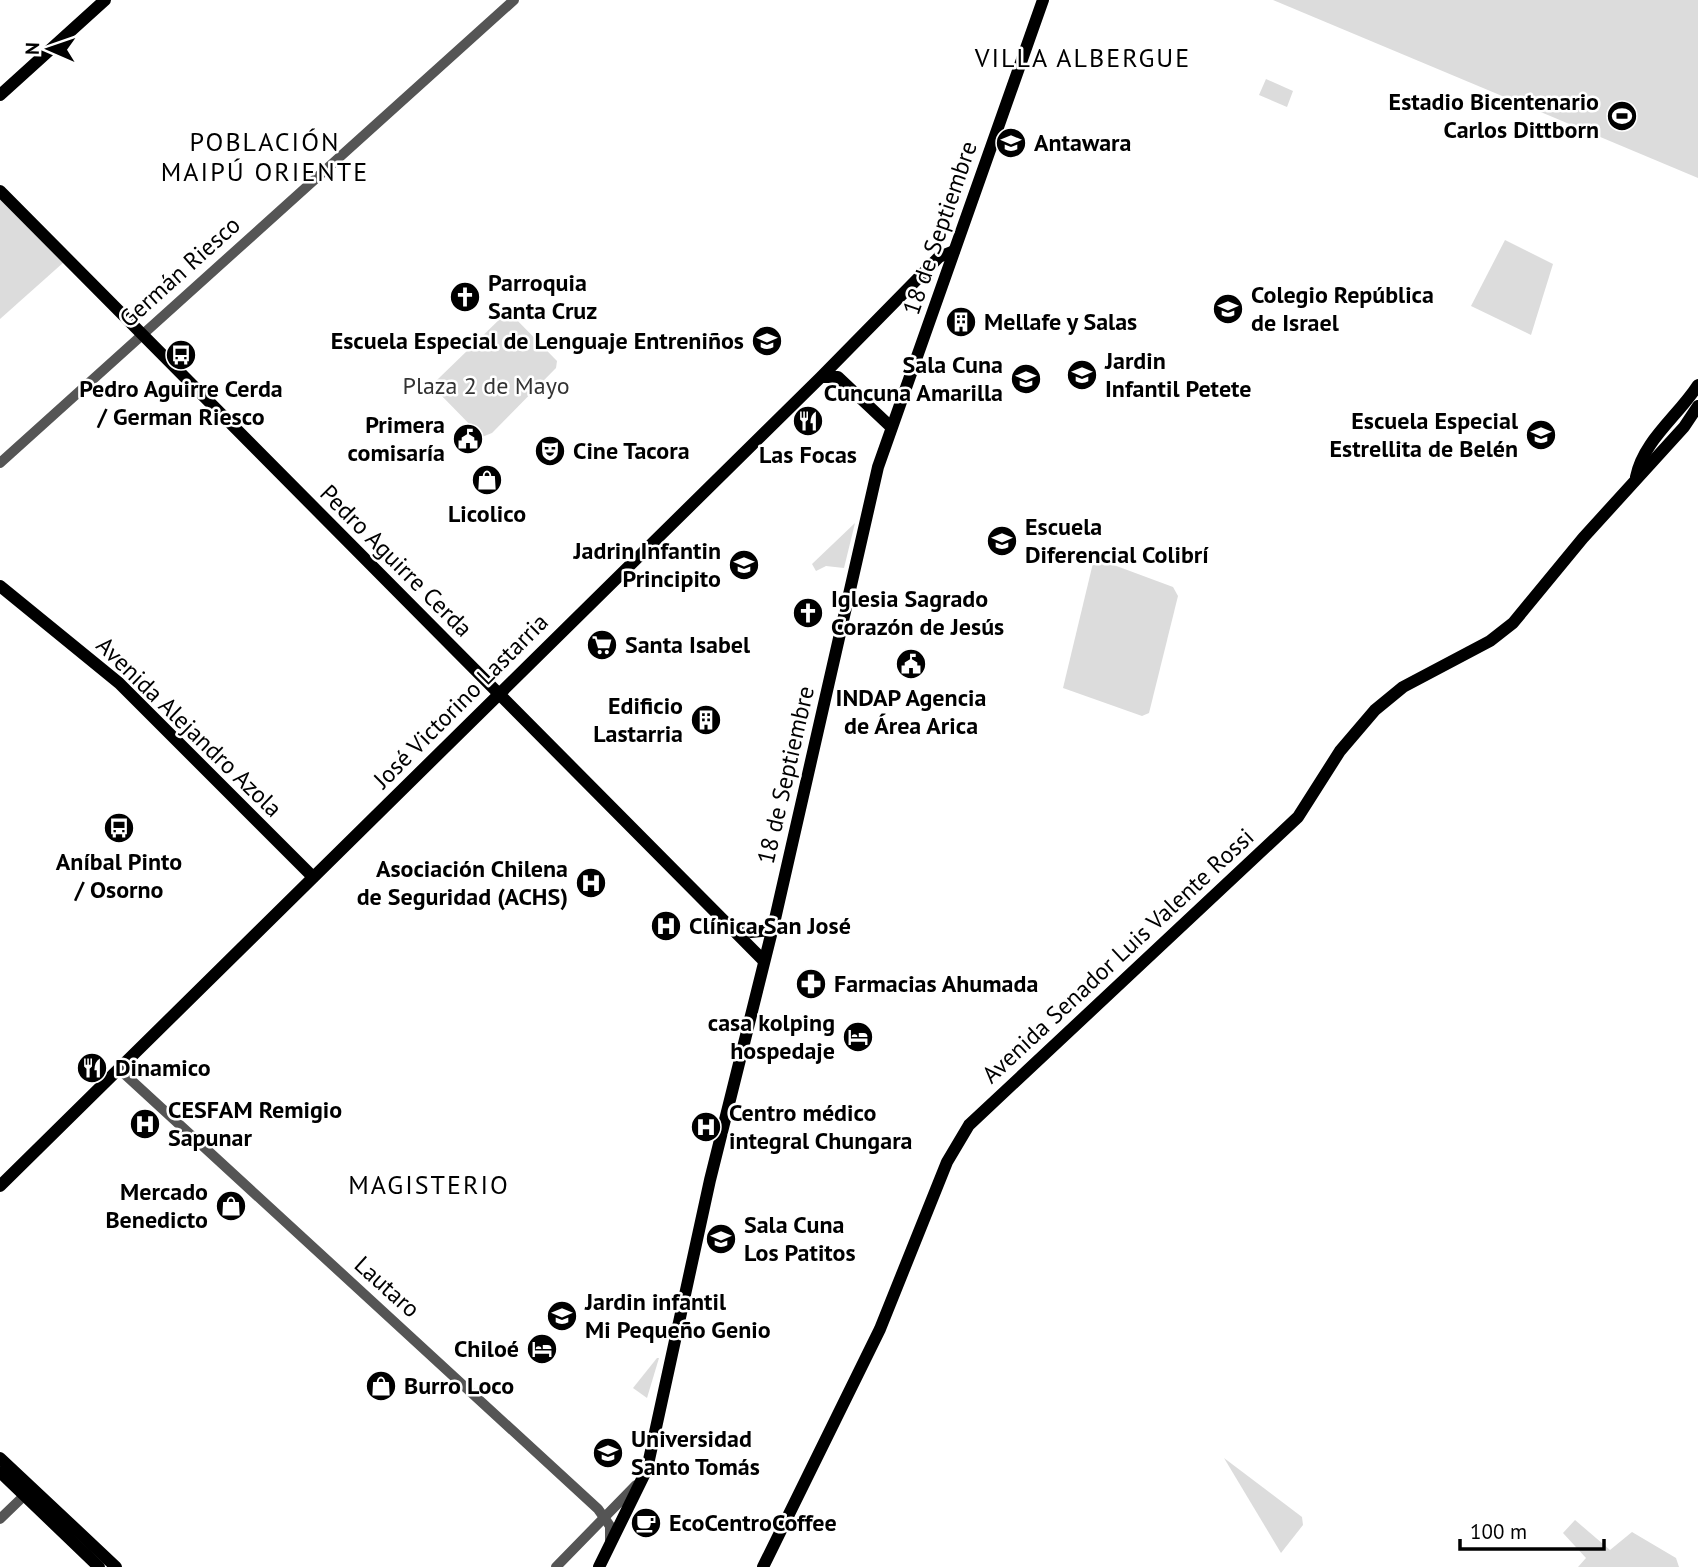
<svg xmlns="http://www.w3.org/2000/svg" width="1698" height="1567" font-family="'PT Sans',sans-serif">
	<rect width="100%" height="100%" fill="#fff"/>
	<g fill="#dcdcdc">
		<path d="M1273,0h425v178z"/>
		<path d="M1266,79l27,12 -6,16 -28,-12z"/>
		<path d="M0,197l64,65 -64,57z"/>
		<path d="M1505,240l48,24 -22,71 -60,-29z"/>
		<path d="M505,314h6l46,47 -1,7 -64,65 -10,4 -47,-48 2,-9z"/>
		<path d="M855,523l-11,45 -18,-2 -10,5 -4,-7z"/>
		<path d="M1103,561l70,26 5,9 -29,117 -7,3 -79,-28 30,-125z"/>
		<path d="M657,1358h2l-12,40 -14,-10z"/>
		<path d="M1224,1458l78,59 1,8 -22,28z"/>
		<path d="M1575,1520l35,30 22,-18 44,26 3,9h-101l8,-9 -23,-25z"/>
	</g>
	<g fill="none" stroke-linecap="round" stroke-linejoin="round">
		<g stroke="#555" stroke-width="10">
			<path d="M0,463l514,-463"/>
			<path d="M119,1069l479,440 12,17v17"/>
			<path d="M0,1519l29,-28"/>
			<path d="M556,1567l80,-82"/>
		</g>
		<g stroke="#000" stroke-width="12">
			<path d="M0,95l105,-95"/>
			<path d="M0,191l764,770"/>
			<path d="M822,377h16l53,50"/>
			<path d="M1636,477c7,-36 42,-61 62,-92"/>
			<path d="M0,586l119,97 194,194"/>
			<path d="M735,928l16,4 21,-2"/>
			<path d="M0,1186l821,-809 118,-120 15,-6"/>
			<path d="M0,1458l116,109"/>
			<path d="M0,1472l99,95"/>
			<path d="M599,1567l48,-98 63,-289 65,-261 103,-452 165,-467"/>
			<path d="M763,1567l117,-238 67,-167 22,-37 329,-308 42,-66 35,-41 28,-23 87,-46 23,-18 70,-85 101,-111 14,-21"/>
		</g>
	</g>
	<defs>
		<g id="stadium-disc" transform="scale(1.575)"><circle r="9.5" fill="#000" stroke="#fff"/><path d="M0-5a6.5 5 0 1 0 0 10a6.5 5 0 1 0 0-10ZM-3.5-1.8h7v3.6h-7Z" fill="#fff"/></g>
		<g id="school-disc" transform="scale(1.575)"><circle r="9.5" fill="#000" stroke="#fff"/><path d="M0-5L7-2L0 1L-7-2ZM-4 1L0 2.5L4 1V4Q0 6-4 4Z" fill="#fff"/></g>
		<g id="church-disc" transform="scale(1.575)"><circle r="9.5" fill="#000" stroke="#fff"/><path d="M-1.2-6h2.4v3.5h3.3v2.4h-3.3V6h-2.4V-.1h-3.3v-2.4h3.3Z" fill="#fff"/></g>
		<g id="building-disc" transform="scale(1.575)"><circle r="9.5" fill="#000" stroke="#fff"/><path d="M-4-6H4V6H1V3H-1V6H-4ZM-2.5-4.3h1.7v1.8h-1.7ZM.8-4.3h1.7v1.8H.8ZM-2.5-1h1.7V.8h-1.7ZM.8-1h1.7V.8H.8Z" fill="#fff"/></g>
		<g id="bus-disc" transform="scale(1.575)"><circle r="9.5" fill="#000" stroke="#fff"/><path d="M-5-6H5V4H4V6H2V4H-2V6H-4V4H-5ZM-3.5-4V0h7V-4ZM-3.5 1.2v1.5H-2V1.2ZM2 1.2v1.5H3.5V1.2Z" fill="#fff"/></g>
		<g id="restaurant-disc" transform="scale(1.575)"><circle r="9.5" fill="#000" stroke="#fff"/><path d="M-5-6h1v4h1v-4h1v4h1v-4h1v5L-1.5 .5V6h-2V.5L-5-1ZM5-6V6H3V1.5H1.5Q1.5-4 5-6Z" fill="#fff"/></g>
		<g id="civic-disc" transform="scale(1.575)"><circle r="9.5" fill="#000" stroke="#fff"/><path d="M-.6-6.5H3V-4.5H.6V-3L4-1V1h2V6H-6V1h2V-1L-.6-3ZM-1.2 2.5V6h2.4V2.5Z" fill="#fff"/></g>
		<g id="theatre-disc" transform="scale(1.575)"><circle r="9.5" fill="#000" stroke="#fff"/><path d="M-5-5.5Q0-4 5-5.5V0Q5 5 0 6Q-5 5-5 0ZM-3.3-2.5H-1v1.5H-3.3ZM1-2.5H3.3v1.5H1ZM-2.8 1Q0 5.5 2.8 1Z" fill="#fff"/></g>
		<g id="shop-disc" transform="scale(1.575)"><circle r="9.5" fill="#000" stroke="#fff"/><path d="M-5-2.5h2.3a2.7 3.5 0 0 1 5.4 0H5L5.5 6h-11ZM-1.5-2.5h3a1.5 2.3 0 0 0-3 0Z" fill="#fff"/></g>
		<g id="supermarket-disc" transform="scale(1.575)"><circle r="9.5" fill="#000" stroke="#fff"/><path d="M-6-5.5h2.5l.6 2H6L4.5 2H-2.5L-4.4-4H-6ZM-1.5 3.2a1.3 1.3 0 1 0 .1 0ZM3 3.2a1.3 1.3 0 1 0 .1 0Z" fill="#fff"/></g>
		<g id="hospital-disc" transform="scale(1.575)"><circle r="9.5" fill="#000" stroke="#fff"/><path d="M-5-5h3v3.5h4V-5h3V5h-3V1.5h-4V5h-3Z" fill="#fff"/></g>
		<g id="pharmacy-disc" transform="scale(1.575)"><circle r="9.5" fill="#000" stroke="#fff"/><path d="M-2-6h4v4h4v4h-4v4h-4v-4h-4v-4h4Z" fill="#fff"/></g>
		<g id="hotel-disc" transform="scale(1.575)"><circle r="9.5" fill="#000" stroke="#fff"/><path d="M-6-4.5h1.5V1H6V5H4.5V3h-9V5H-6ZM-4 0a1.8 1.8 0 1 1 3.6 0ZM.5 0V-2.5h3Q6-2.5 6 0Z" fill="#fff"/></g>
		<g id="university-disc" transform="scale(1.575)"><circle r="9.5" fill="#000" stroke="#fff"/><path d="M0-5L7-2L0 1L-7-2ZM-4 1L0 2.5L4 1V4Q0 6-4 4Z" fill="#fff"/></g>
		<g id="cafe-disc" transform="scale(1.575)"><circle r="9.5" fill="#000" stroke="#fff"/><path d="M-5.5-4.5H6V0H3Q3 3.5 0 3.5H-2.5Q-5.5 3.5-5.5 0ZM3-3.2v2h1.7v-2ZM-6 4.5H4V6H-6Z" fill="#fff"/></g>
	</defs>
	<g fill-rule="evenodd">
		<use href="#stadium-disc" x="1622" y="116"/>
		<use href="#school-disc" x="1011" y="143"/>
		<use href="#church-disc" x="465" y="297"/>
		<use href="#school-disc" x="1228" y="309"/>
		<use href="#building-disc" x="961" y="322"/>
		<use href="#school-disc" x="767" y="341"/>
		<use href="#bus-disc" x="181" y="355"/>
		<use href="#school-disc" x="1082" y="375"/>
		<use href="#school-disc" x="1026" y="379"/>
		<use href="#restaurant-disc" x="808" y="421"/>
		<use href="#school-disc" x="1541" y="435"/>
		<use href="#civic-disc" x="468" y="439"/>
		<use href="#theatre-disc" x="550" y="451"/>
		<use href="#shop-disc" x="487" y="480"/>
		<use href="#school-disc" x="1002" y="541"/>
		<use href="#school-disc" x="744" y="565"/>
		<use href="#church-disc" x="808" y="613"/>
		<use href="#supermarket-disc" x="602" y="645"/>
		<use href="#civic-disc" x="911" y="664"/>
		<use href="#building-disc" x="706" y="720"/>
		<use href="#bus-disc" x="119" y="828"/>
		<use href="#hospital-disc" x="591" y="883"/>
		<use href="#hospital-disc" x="666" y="926"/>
		<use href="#pharmacy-disc" x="811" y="984"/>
		<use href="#hotel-disc" x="858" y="1037"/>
		<use href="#restaurant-disc" x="92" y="1068"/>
		<use href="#hospital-disc" x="145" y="1124"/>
		<use href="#hospital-disc" x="706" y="1127"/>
		<use href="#shop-disc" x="231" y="1206"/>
		<use href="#school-disc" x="721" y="1239"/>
		<use href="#school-disc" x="562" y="1316"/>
		<use href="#hotel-disc" x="542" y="1349"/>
		<use href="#shop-disc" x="381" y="1386"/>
		<use href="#university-disc" x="608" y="1453"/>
		<use href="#cafe-disc" x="646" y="1523"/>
	</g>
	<g text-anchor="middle" stroke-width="5" stroke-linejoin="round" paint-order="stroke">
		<g font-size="24" font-weight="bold" fill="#000" stroke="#fff" text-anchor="start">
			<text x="1599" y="110" text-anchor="end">Estadio Bicentenario<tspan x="1599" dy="28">Carlos Dittborn</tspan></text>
			<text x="1034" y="151">Antawara</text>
			<text x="488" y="291">Parroquia<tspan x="488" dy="28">Santa Cruz</tspan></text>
			<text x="1251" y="303">Colegio República<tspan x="1251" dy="28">de Israel</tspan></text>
			<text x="984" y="330">Mellafe y Salas</text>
			<text x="744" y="349" text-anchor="end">Escuela Especial de Lenguaje Entreniños</text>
			<text x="1105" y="369">Jardin<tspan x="1105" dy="28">Infantil Petete</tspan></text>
			<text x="1003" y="373" text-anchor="end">Sala Cuna<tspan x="1003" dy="28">Cuncuna Amarilla</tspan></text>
			<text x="181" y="397" text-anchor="middle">Pedro Aguirre Cerda<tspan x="181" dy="28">/ German Riesco</tspan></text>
			<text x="1518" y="429" text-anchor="end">Escuela Especial<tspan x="1518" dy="28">Estrellita de Belén</tspan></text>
			<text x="445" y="433" text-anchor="end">Primera<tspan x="445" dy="28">comisaría</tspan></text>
			<text x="573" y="459">Cine Tacora</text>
			<text x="808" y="463" text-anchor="middle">Las Focas</text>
			<text x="487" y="522" text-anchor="middle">Licolico</text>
			<text x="1025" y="535">Escuela<tspan x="1025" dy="28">Diferencial Colibrí</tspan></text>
			<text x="721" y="559" text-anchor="end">Jadrin Infantin<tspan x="721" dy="28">Principito</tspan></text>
			<text x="831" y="607">Iglesia Sagrado<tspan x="831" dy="28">Corazón de Jesús</tspan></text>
			<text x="625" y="653">Santa Isabel</text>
			<text x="911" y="706" text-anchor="middle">INDAP Agencia<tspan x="911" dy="28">de Área Arica</tspan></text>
			<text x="683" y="714" text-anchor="end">Edificio<tspan x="683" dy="28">Lastarria</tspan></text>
			<text x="119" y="870" text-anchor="middle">Aníbal Pinto<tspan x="119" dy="28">/ Osorno</tspan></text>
			<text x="568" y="877" text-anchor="end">Asociación Chilena<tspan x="568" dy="28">de Seguridad (ACHS)</tspan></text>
			<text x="689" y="934">Clínica San José</text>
			<text x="834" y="992">Farmacias Ahumada</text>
			<text x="835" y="1031" text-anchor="end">casa kolping<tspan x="835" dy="28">hospedaje</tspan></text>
			<text x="115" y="1076">Dinamico</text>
			<text x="168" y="1118">CESFAM Remigio<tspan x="168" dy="28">Sapunar</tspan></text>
			<text x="729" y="1121">Centro médico<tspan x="729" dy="28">integral Chungara</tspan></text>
			<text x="208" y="1200" text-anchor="end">Mercado<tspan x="208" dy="28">Benedicto</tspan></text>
			<text x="744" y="1233">Sala Cuna<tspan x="744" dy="28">Los Patitos</tspan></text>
			<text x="585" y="1310">Jardin infantil<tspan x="585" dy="28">Mi Pequeño Genio</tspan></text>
			<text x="519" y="1357" text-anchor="end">Chiloé</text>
			<text x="404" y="1394">Burro Loco</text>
			<text x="631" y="1447">Universidad<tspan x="631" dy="28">Santo Tomás</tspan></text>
			<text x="669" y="1531">EcoCentroCoffee</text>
		</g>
		<g font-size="24" fill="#000" stroke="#fff">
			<text transform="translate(940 228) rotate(-71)" y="8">18 de Septiembre</text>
			<text transform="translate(180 272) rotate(-42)" y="8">Germán Riesco</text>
			<text transform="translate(396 561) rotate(45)" y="8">Pedro Aguirre Cerda</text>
			<text transform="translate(461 701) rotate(-45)" y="8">José Victorino Lastarria</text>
			<text transform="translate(189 727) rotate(44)" y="8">Avenida Alejandro Azola</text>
			<text transform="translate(786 775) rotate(-77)" y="8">18 de Septiembre</text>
			<text transform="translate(1118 956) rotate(-43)" y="8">Avenida Senador Luis Valente Rossi</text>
			<text transform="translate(387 1287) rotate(42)" y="8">Lautaro</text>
		</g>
		<g font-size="24" fill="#333" stroke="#fff">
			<text x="486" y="394">Plaza 2 de Mayo</text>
		</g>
		<g font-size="26" letter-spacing="2" fill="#000" stroke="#fff">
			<text x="1083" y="67">VILLA ALBERGUE</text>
			<text x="265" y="151">POBLACIÓN<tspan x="265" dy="30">MAIPÚ ORIENTE</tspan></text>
			<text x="429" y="1194">MAGISTERIO</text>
		</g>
	</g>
	<g transform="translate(49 49) rotate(272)" stroke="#ffffff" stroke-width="5" paint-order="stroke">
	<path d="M0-5L12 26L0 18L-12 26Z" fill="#000000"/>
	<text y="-10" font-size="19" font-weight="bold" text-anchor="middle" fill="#000000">N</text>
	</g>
	<path d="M1460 1539v10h144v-10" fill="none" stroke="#000000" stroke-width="3.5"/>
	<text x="1470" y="1539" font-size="21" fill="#000000" stroke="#ffffff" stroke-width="5" paint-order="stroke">100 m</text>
</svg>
